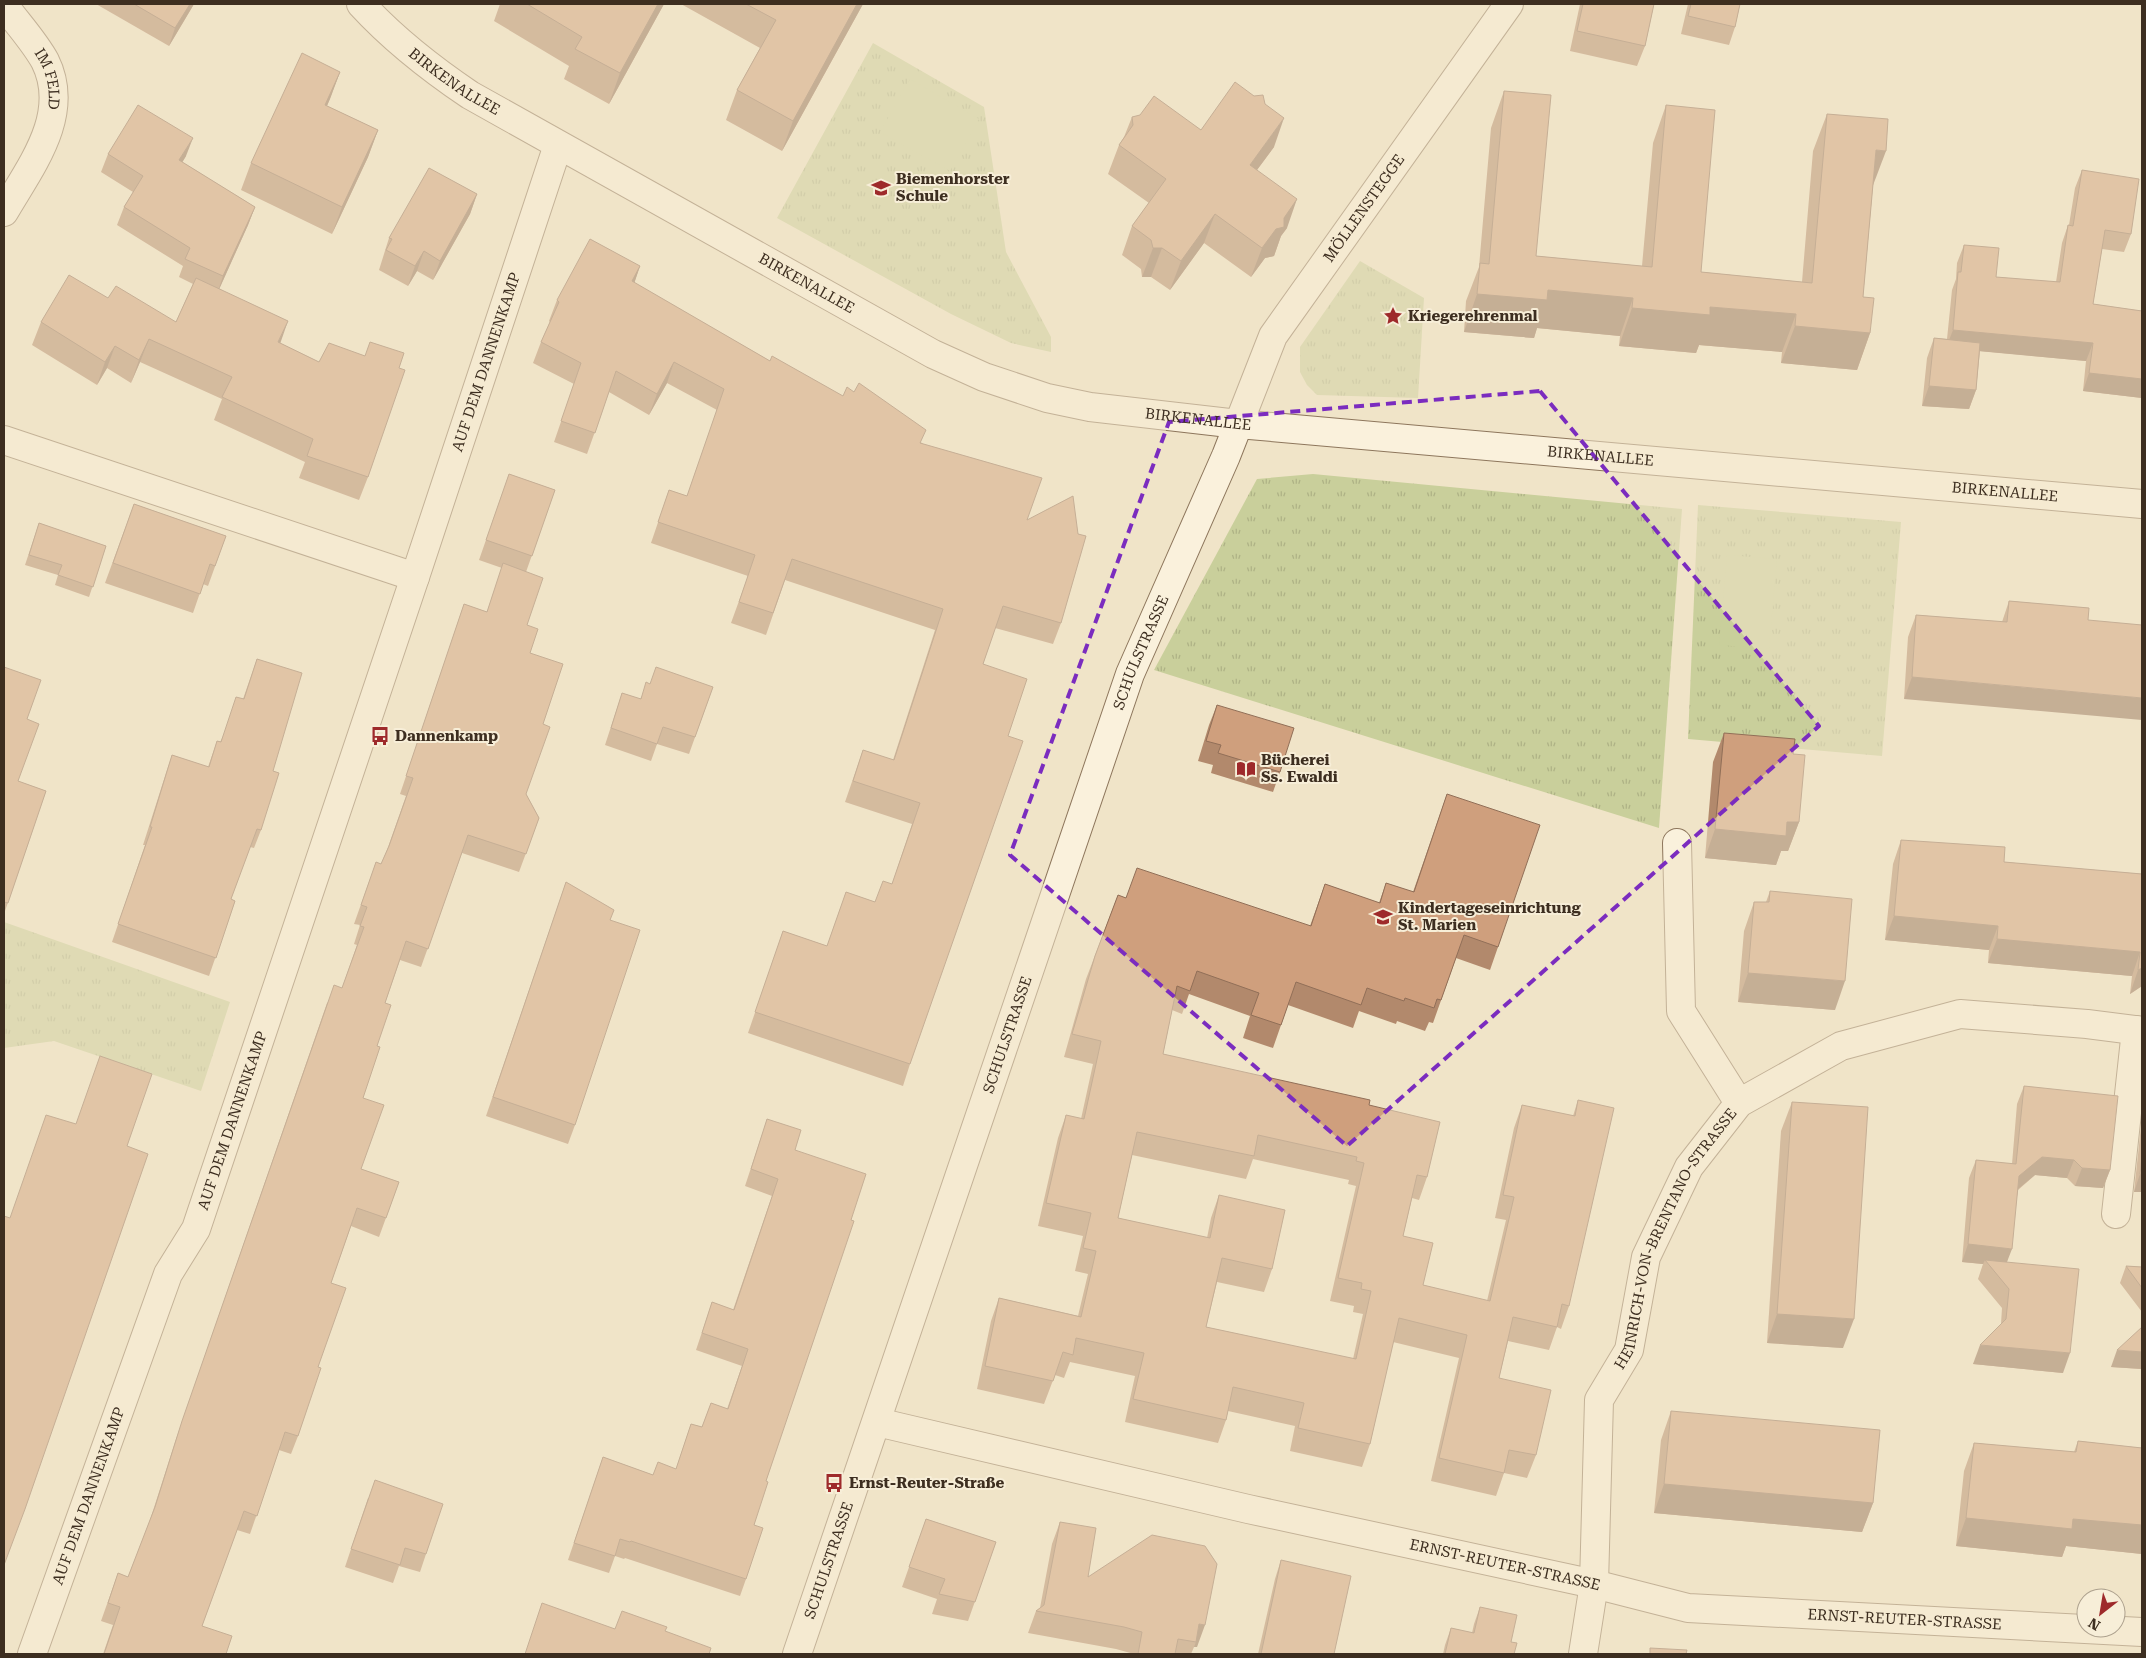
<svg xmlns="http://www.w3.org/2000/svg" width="2146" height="1658" font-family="'Roboto Serif',serif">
	<defs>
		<pattern id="grass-tufts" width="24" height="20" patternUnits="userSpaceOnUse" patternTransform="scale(1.25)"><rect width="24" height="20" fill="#c9cf9b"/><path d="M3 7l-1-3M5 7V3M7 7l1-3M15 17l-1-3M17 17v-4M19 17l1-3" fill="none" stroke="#aeb285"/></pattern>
	</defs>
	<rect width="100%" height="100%" fill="#f0e4c8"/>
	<g fill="url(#grass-tufts)">
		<path d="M873,43l111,64 22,145 45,85v15l-40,-9 -60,-29 -174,-96z"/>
		<path d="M1360,261l64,37 -6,100 -101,-3 -10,-10 -7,-13v-25z"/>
		<path d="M1313,474l369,35 -23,319 -505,-158 103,-191z"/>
		<path d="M1698,505l203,17 -19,234 -194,-17z"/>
		<path d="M4,922l226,80 -29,89 -147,-50 -50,7z"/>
	</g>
	<g fill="#c9cf9b">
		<path d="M910,79l69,40 -29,52 -70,-39z"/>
		<path d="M1727,555l50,4 -8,90 -50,-4z"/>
	</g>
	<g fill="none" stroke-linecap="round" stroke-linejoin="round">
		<g stroke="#8d765c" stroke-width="30">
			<g id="minor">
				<path id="s1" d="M361,4c33,36 69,64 109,91l463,259 51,23 63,21 43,9 148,17 904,80"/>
				<path id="s2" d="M4,5c13,18 30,36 41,56 27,54 -15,106 -41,151"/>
				<path d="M4,440l411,137"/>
				<path d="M1677,843l4,168 58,92"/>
				<path d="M2116,1214l20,-184"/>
				<path id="s3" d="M877,1422l371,87 346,75 94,24 454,24"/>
				<path id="s4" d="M32,1654l136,-380 28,-45 219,-652 143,-432"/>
				<path id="s5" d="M797,1654l333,-980 96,-218 47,-120 236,-332"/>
				<path id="s6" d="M1583,1654l11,-70 5,-184 30,-50 17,-93 43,-90 50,-64 102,-57 119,-32 127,10 55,7"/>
			</g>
		</g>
		<use href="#minor" stroke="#faf1dc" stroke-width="28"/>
	</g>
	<g fill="#b2896c" fill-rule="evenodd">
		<path d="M96,4h98l-25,42z"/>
		<path d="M500,4h164l-55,100 -45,-25 5,-13 -75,-45z"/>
		<path d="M681,4h182l-81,147 -56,-31 11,-30 23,-42z"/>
		<path d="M1580,4h74l-9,42 -8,20 -67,-15z"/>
		<path d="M1688,4h52l-5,23 -6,18 -48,-11z"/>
		<path d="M340,72l-13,34 51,24 -10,27 -36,77 -91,-44 10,-27z"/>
		<path d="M1504,91l32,165 106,10 11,-123 13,-38 35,167 101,10 11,-131 14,-37 46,71 -10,112 7,36 -13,37 -76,-7 1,-11 -83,-7 -3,8 -77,-7 1,-10 -83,-8 -3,10 -70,-6 2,-31 13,-34 12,-139z"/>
		<path d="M1132,117l69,13 73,17 -17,23 30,58 -6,8 -7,20 -9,2 -14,19 -47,-34 -34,47 -19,-13h-9l-1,-8 -19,-14 10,-29 17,-23 -41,-29 11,-29 5,-8z"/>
		<path d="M108,154l78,2 -4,6 73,45 -7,18 -29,64 61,54 39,19 80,6 -31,109 -9,23 -60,-22 6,-16 -91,-42 8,-21 -82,-37 -9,21 -24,-15 -10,17 -65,-40 9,-23 67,-24 68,24 17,-38 -14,-7 4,-11 -66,-41 7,-18 9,-15 -32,-20z"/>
		<path d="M2082,170l49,64 -7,18 -22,-3 -9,55 49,7v87l-59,-7 3,-30 -106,-10 -4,39 -7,19 -47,-3 5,-48 7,-20 13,1 5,-49 4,-11 1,-16 7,-18 32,32 60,5 6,-39 6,-18h1l6,-37z"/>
		<path d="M477,194l-7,20 -37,66 -16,-9 -9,15 -29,-16 10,-32z"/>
		<path d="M640,266l-6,17 136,78 152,82 105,77 34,103 -8,21 -58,-16 -12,36 25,72 -98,328 -7,22 -155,-53 35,-102 44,15 19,-54 29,10 17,-18 20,-60 -67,-22 18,-52 30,10 42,-130 -150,-50 -19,55 -35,-12 17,-47 -97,-33 18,-53 18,6 30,-86 -50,-27 -18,32 -40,-23 -22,62 -33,-12 20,-58 -41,-21 8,-21 9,-20 -1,-1 8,-21z"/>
		<path d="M509,474l46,16 -29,82 1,53 3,28 13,71 -17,70 13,24 -20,54 -57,-19 -41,114 -21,-7 -15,43 -8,43 -14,52 -2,71 38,13 -20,55 -28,-11 -20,57 -13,84 -20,69 -7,18 -12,-4 -29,84 -13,-4 -35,96 24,28h-123l10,-29 -12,-4 17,-48 10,4 22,-57 26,-81 151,-436 15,-15 15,-43 -3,-1 6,-19 -6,-1 22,-62 5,2 6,-14 19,-54 -6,-2 64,-190 23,8 15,-44 -23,-8z"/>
		<path d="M134,504l92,32 -18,50 -5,-2 -10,29 -88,-30z"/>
		<path d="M39,523l67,23 -17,51 -34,-12 3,-10 -33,-10z"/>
		<path d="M2009,601l80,7 -185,91 4,-62 8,-22 86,7z"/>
		<path d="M257,659l16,112 -12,59 -7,18 -4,-1 -19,52 4,2 -26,75 -97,-34 33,-97h-2l23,-72 6,-18 36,12 9,-26 3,1 23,-43z"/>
		<path d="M4,667l23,52 -9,62 28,10 -42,123z"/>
		<path d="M650,684l63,3 -24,67 -32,-10 -6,17 -46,-16 17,-52 18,6z"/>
		<path d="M1217,705l63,67 -7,20 -62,-19 2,-8 -15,-4 11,-36z"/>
		<path d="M1724,733l69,21 6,68 -11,29h-7l-5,14 -71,-7 8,-96z"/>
		<path d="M1447,794l51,153 -8,23 -34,-12 -23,65 -4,-1 -4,9 -28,-10 -1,3 -37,-13 -6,17 -65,-23 -15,43 -30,-10 7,-22 -61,-22 -7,20 -10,-4 -9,44 206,51 58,72 -8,23 -7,-2 -9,38 20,49 64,16 19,-81 -11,-2 19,-90 8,-23 51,11 5,-16 -9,206 -8,23 -4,-2 -8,23 -41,-9 -9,37 37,77 -9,23 -23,-5 -8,23 -65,-15 28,-123 -66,-16 -23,102 -8,23 -72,-16 5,-25 -67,-15 -2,9 -8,23 -93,-21 10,-46 -65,-14 -6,16 -9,-3 -11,29 -67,-15 14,-68 8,-23 79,18 10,-42 -13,-3 8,-35 -45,-10 20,-88 8,-23 15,4 12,-55 -29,-7 22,-78 32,-84 8,3 184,28 15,-42 54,19 7,-20 27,9zM1132,1155l114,24 7,-20 96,21 -1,4 8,2 -26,115 24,5 -1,6 10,2 -10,45 -147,-32 11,-45 47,10 8,-23 -53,-74 -8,23 -4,20 -89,-20z"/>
		<path d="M1901,840l103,22 138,12v112l-12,8 2,-18 -144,-13 1,-13 -104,-10 8,-76z"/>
		<path d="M566,882l45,38 -36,205 -7,19 -82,-28z"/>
		<path d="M1770,891l65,119 -97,-8 6,-71 10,-29h12z"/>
		<path d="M2024,1086l86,84 -7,18 -28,-2 -8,-8 -32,-3 -17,15 -11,72 56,111 -90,-9 28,-40 1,-16 -24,-29 5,-15 -21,-2 7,-84 7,-18 36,4 5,-60z"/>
		<path d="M1792,1102l51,246 -76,-5 14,-212z"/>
		<path d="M2142,1117v75h-8z"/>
		<path d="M767,1119l28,31 56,70 -85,261 -12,44 -8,54 -6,17 -115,-38 -1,1 -9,-3 -6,17 -41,-13 35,-103 50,18 23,-6 15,-45 11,3 9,-24 16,6 15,-43 -46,-16 16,-48 21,8 39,-114 -27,-10z"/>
		<path d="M2126,1266l16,1v102l-31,-2 30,-39 1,-16 -22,-29z"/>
		<path d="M1671,1411l202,92 -11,29 -208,-19 7,-73z"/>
		<path d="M2078,1441l64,7v106l-76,-8 -4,11 -106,-11 8,-75 10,-28 100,9z"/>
		<path d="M368,1498l58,56 -6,18 -21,-6 -6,17 -48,-16z"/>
		<path d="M926,1519l70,23 -28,79 -36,-7 5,-15 -35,-12z"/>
		<path d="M1060,1522l28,55 117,-31 -8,101h-3l-3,7h-57l-18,-5 -88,-16 8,-22 4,-3 12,-64z"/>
		<path d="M1281,1560l53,94h-76l17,-75z"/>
		<path d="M1480,1607l31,35 3,12h-71l2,-9 6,-17 21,5 2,-9z"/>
	</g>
	<g fill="#916f58">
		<path d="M190,4h4l-25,42 6,-18z"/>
		<path d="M658,4h6l-55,100 11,-31z"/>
		<path d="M857,4h6l-81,147 11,-30z"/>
		<path d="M340,72l-10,27 -15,33 10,-27z"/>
		<path d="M1284,118l-10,29 -35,47 11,-29z"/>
		<path d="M378,130l-10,27 -36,77 10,-27z"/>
		<path d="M193,138l-7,18 -13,22 6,-18z"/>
		<path d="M1876,150l10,1 -14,37z"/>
		<path d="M477,194l-7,20 -37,66 7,-19z"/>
		<path d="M1297,199l-10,29 -6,8 -7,20 -9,2 -14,19 11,-29z"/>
		<path d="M255,207l-7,18 -31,69 6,-18z"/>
		<path d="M1215,214l-11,29 -34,47 11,-29z"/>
		<path d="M1153,248h9l-11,29h-9z"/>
		<path d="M424,251l-7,20 -9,15 7,-20z"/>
		<path d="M640,266l-7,21 -1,-6z"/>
		<path d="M1548,290l85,8 -13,38 -83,-8 -3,10 -70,-6 13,-38z"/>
		<path d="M1710,307l86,7 -14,38 -83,-7 -3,8 -77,-7 13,-38z"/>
		<path d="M288,321l-8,23 -2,-2z"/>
		<path d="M1795,326l75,7 -13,37 -76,-7z"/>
		<path d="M1953,330l140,13 -7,18 -140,-13z"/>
		<path d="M149,339l-9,23 -9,21 8,-23z"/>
		<path d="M115,346l-8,22 -10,17 8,-23z"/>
		<path d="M674,362l-7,21 -18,32 8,-21z"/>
		<path d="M2089,373l53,6v19l-59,-7z"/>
		<path d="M1929,386l47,4 -7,19 -47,-3z"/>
		<path d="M1912,677l230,21v22l-238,-21z"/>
		<path d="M1787,822h12l-11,29h-7l-5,14 -71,-7 10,-29z"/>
		<path d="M1894,916l104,10 -9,24 -104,-10z"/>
		<path d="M1997,939l143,13 -8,24 -144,-13z"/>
		<path d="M2142,968v18l-12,8 8,-24z"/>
		<path d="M1748,973l97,8 -10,29 -97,-8z"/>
		<path d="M2042,1157l32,3 -7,18 -32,-3 -23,19 7,-18z"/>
		<path d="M2082,1168l28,2 -7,18 -28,-2z"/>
		<path d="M2140,1174l2,1v17h-8z"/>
		<path d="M1968,1244l44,5 -7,18 -20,-7 -2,4 -21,-2z"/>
		<path d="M1777,1314l77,5 -11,29 -76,-5z"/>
		<path d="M1980,1345l90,8 -7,20 -90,-9z"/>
		<path d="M2117,1350l25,2v17l-31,-2z"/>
		<path d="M1664,1484l209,19 -11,29 -208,-19z"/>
		<path d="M1966,1518l107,1 69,6v29l-76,-8 -4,11 -106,-11z"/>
		<path d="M1199,1624l6,1 -8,22h-3l2,-5z"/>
	</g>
	<g fill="#cf9f7d" stroke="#916f58" fill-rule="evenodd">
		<path d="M134,4h56l-15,24z"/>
		<path d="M527,4h131l-38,69 -45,-24 7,-12z"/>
		<path d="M746,4h111l-64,117 -56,-31 39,-70z"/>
		<path d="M1583,4h71l-9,42 -68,-15z"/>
		<path d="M1691,4h49l-5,23 -47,-11z"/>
		<path d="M302,53l38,19 -15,33 53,25 -36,77 -91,-44z"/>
		<path d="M1235,82l19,14 9,-1 2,9 19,14 -34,47 47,34 -13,19v9l-8,2 -14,19 -47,-34 -34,47 -19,-13h-9l-2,-8 -19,-14 34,-47 -47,-34 14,-20 -1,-8 8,-2 14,-19 47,34z"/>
		<path d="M1504,91l47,4 -15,161 116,11 14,-162 49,5 -14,162 111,11 15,-169 61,5 -2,32 -10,-1 -13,147 11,1 -4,35 -75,-7 1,-12 -86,-7v8l-78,-7 1,-10 -85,-8 -1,10 -70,-6 3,-31 9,1z"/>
		<path d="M138,105l55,33 -14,22 76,47 -32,69 -38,-17 5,-11 -66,-41 19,-31 -35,-22z"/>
		<path d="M429,168l48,26 -37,67 -16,-10 -9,15 -29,-16 6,-11 -3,-1z"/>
		<path d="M2082,170l57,9 -8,55 -26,-4 -12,74 49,7v68l-53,-6 4,-30 -140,-13 5,-58h3l3,-27 35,3 -3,29 64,5 8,-57 5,1z"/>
		<path d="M590,239l50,27 -8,15 138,80 2,-5 71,40 4,-9 7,5 5,-9 67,47 -6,13 122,35 -15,42 46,-24 5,38 8,2 -25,87 -58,-17 -20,58 44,15 -19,57 15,5 -113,323 -155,-52 28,-81 44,15 19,-54 29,10 8,-21 9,3 28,-81 -67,-22 10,-31 31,10 49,-151 -151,-50 -19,54 -34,-11 16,-47 -97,-33 11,-32 18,6 37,-107 -50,-27 -17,32 -41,-23 -21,62 -34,-12 20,-58 -40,-21 18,-40 -2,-2z"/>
		<path d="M69,275l39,23 8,-12 60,36 20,-44 92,43 -10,21 41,20 10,-19 36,13 5,-14 34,11 -5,15 6,2 -37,107 -61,-21 6,-17 -91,-42 10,-20 -83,-38 -10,21 -24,-14 -10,16 -64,-40z"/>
		<path d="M1934,338l46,5 -4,47 -47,-4z"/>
		<path d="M509,474l46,16 -23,66 -46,-16z"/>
		<path d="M134,504l92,32 -11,30 -5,-2 -10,30 -87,-31z"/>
		<path d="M39,523l67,23 -13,41 -35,-12 4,-10 -33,-10z"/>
		<path d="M503,563l40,15 -16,47 11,4 -8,24 33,11 -20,60 7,3 -24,67 13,24 -13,36 -58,-19 -40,114 -22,-8 -21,62 6,2 -14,41 3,1 -17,51 21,7 -23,64 38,13 -13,36 -29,-10 -26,75 15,5 -28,79 3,1 -23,68 -13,-4 -28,84 -13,-5 -42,115 30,10 -6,18h-122l16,-47 -12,-4 10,-30 10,4 27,-70 27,-86 152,-436 8,3 22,-61 -4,-1 7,-19 -6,-2 15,-43 5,2 8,-18 24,-68 -7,-2 58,-172 23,8z"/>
		<path d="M2009,601l80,7 -1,12 54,5v73l-230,-21 4,-62 91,7z"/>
		<path d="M257,659l45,14 -29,98 6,2 -18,57 -4,-1 -26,70 4,2 -19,57 -98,-34 34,-97h-2l22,-72 37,12 8,-26 4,1 15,-45 8,2z"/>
		<path d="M4,667l37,13 -14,39 12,5 -21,57 28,10 -38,112 -4,-1z"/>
		<path d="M656,667l57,20 -18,50 -32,-10 -6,17 -46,-16 11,-35 19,6 5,-17 4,2z"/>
		<path d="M1217,705l77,23 -14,44 -62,-19 3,-8 -15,-4z"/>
		<path d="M1724,733l71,6 -2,15 12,1 -6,67h-12l-1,14 -71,-7z"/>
		<path d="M1447,794l93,31 -42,122 -34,-12 -23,65 -4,-1 -3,9 -29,-10 -1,3 -37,-13 -6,17 -65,-23 -15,43 -30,-10 8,-22 -62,-22 -7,20 -13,-5 -14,68 207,46 -1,5 71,17 -13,55 -10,-2 -14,61 30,7 -10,42 67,16 24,-104 -11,-2 19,-90 53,11 3,-16 36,8 -45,198 -7,-2 -5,23 -44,-10 -14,61 52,12 -15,65 -27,-5 -5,23 -65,-15 28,-123 -68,-17 -29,126 -72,-16 6,-25 -71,-16 -7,33 -93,-21 11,-46 -68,-15 -3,17 -10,-3 -10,29 -68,-15 14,-68 82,19 15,-66 -13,-3 8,-35 -45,-10 20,-88 18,4 17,-78 -29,-7 23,-78 23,-61 8,3 11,-30 174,58 14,-42 55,19 6,-20 28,9zM1137,1132l117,24 4,-21 99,22 -1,4 8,2 -26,115 24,5 -1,6 10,2 -15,68 -150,-32 16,-69 50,11 13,-59 -66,-15 -9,43 -92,-20z"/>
		<path d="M1901,840l104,7 -1,15 138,12v94l-4,2 2,-18 -143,-13 1,-13 -104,-10z"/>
		<path d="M566,882l48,28 -4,10 30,10 -65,195 -82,-28z"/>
		<path d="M1770,891l82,8 -7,82 -97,-8 6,-71h15z"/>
		<path d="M100,1056l52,18 -25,72 21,8 -123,355 -21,56v-349l6,2 36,-103 30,9z"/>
		<path d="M2024,1086l94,10 -8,74 -28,-2 -8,-8 -32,-3 -23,19 -7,73 -44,-5 8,-84 40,4z"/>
		<path d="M1792,1102l76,5 -14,212 -77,-5z"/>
		<path d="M767,1119l34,11 -6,20 71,24 -15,46 3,1 -88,260 2,1 -14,43 9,3 -17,51 -115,-38 -1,1 -10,-3 -5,17 -41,-13 29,-86 50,18 5,-13 18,7 15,-45 11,3 9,-24 17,6 20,-60 -46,-16 10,-31 22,8 44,-131 -27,-10z"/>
		<path d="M2142,1157v18l-2,-1z"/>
		<path d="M1985,1260l94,9 -9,84 -90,-8 26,-26 3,-30z"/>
		<path d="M2126,1266l16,1v21z"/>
		<path d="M2142,1327v25l-25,-2z"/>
		<path d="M1671,1411l209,19 -7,73 -209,-19z"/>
		<path d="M2078,1441l64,7v77l-69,-6 -1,10 -106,-11 8,-75 102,9z"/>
		<path d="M375,1480l68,24 -17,50 -21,-6 -5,17 -49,-16z"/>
		<path d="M926,1519l70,23 -21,60 -36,-8 6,-15 -36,-12z"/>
		<path d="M1060,1522l36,6 -8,49 64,-42 53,11 12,18 -12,61 -6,-1 -3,18 -18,-3 -3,15h-37l4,-22 -18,-5 -88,-16 8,-6z"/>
		<path d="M1281,1560l70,16 -17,78h-73z"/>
		<path d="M542,1603l73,26 7,-18 45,16 -2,4 46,17 -2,6h-184z"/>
		<path d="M1480,1607l37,8 -6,27 6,1 -3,11h-69l6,-26 23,5z"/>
		<path d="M1650,1648l37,2 -1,4h-36z"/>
	</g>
	<path d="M0 0H2146V1658H0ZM1540,391l279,335 -472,420 -337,-291 159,-433z" fill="#f0e4c8" fill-opacity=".55" fill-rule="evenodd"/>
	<path fill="none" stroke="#7b2cbf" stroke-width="4" stroke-dasharray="10 6" stroke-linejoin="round" d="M1540,391l279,335 -472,420 -337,-291 159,-433z"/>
	<defs>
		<g id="school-bare" transform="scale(1.5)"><path d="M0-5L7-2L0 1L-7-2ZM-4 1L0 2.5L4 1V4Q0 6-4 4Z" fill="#9e2a2b" stroke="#f7eed8" stroke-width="2.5" paint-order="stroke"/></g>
		<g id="sight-bare" transform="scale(1.5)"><path d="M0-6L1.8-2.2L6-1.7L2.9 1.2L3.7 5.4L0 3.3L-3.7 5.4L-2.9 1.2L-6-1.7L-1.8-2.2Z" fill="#9e2a2b" stroke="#f7eed8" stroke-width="2.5" paint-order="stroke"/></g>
		<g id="bus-bare" transform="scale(1.5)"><path d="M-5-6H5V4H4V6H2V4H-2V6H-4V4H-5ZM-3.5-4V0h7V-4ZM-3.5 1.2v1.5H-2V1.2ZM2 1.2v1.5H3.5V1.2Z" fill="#9e2a2b" stroke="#f7eed8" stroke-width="2.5" paint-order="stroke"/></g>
		<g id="library-bare" transform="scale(1.5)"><path d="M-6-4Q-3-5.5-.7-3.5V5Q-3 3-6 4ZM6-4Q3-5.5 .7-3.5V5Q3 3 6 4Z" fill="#9e2a2b" stroke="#f7eed8" stroke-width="2.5" paint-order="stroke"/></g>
	</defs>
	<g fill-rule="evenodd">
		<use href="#school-bare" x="881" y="188"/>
		<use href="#sight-bare" x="1393" y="316"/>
		<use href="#bus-bare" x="380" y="736"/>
		<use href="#library-bare" x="1246" y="769"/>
		<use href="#school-bare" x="1383" y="917"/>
		<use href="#bus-bare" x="834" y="1483"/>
	</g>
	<g text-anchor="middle" stroke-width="4" stroke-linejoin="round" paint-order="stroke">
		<g font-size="15" fill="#3d2e20" stroke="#f7eed8">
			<text dy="5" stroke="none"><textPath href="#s2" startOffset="88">IM FELD</textPath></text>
			<text dy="5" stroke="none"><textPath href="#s1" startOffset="122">BIRKENALLEE</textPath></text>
			<text dy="5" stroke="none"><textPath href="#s5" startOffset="1559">MÖLLENSTEGGE</textPath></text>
			<text dy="5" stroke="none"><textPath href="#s1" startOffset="528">BIRKENALLEE</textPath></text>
			<text dy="5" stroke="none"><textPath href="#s4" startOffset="1371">AUF DEM DANNENKAMP</textPath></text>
			<text dy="5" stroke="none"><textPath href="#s1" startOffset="948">BIRKENALLEE</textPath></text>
			<text dy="5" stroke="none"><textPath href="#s1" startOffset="1352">BIRKENALLEE</textPath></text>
			<text dy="5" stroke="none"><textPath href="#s1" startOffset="1758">BIRKENALLEE</textPath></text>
			<text dy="5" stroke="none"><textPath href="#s5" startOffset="1059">SCHULSTRASSE</textPath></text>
			<text dy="5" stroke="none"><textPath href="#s5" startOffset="654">SCHULSTRASSE</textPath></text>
			<text dy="5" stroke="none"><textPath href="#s4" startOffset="571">AUF DEM DANNENKAMP</textPath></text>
			<text dy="5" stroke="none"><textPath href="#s6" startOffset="436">HEINRICH-VON-BRENTANO-STRASSE</textPath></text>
			<text dy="5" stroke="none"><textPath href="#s4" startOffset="168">AUF DEM DANNENKAMP</textPath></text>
			<text dy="5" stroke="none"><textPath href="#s5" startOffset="99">SCHULSTRASSE</textPath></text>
			<text dy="5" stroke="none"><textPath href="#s3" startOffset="644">ERNST-REUTER-STRASSE</textPath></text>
			<text dy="5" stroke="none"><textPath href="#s3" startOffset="1049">ERNST-REUTER-STRASSE</textPath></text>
		</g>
		<g font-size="15" font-weight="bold" fill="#3d2e20" stroke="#f7eed8" text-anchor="start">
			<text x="896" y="184">Biemenhorster<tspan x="896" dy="17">Schule</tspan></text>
			<text x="1408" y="321">Kriegerehrenmal</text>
			<text x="395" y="741">Dannenkamp</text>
			<text x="1261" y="765">Bücherei<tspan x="1261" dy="17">Ss. Ewaldi</tspan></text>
			<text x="1398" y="913">Kindertageseinrichtung<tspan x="1398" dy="17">St. Marien</tspan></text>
			<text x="849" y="1488">Ernst-Reuter-Straße</text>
		</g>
	</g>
	<rect width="2146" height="1658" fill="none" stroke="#3d2e20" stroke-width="10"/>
	<g transform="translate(2101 1613) rotate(211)"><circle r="24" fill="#f7eed8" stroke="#ada18e"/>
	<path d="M0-4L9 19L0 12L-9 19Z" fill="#9e2a2b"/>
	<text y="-8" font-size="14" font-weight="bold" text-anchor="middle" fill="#3d2e20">N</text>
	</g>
</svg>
